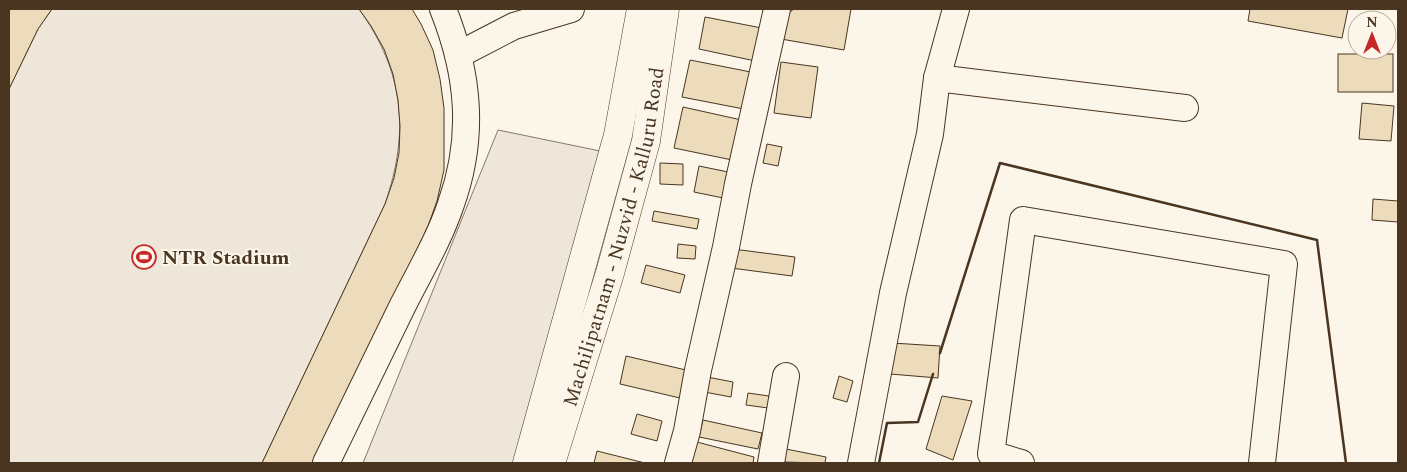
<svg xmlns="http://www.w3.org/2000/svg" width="1407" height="472" font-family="Spectral,serif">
	<rect width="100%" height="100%" fill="#fbf6e9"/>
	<g fill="#ede6d9" stroke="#887966">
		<path d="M52,9h307c45,63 51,122 26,195l-123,259h-253v-374l29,-60z"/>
		<path d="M498,130l107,22 -88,311h-154z"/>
	</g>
	<g fill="#ecdcbc" stroke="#4a3520">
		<path d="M9,9h43l-14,20 -29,60z"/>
		<path d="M359,9h53l9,15 12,26 7,29 4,29v62l-7,31 -9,25 -113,237h-53l123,-259 9,-26 5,-25 1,-27 -2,-26 -5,-26 -9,-25 -13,-23z"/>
		<path d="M792,9h59l-7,41 -63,-11 5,-29 6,1z"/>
		<path d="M1250,9h98l-6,29 -94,-17z"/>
		<path d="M705,17l62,12 -7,33 -61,-13z"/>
		<rect x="1338" y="54" width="55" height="38"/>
		<path d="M690,60l66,13 -7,37 -67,-13z"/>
		<path d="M781,62l37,5 -7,51 -37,-5z"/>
		<path d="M1362,103l32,3 -3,35 -32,-2z"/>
		<path d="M683,107l63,14 -9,40 -63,-13z"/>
		<path d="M767,144l15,3 -4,19 -15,-3z"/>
		<path d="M660,163l23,1v21l-23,-1z"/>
		<path d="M699,166l34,7 -5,26 -34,-7z"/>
		<path d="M1373,199l25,2v21l-26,-2z"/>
		<path d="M654,211l45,8 -2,10 -45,-8z"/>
		<path d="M678,244l18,2 -1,13 -18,-1z"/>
		<path d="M733,249l62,8 -3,19 -61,-8z"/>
		<path d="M646,265l39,10 -5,18 -39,-10z"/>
		<path d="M892,343l48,3 -2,32 -48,-4z"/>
		<path d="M626,356l60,14 -6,28 -60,-14z"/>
		<path d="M702,376l31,6 -2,15 -32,-6z"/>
		<path d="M839,376l14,5 -6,21 -14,-4z"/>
		<path d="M748,393l21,3 -1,12 -22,-3z"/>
		<path d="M942,396l30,5 -19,59 -27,-11z"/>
		<path d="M637,414l25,7 -5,20 -26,-7z"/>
		<path d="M703,420l59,13 -4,16 -59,-12z"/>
		<path d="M693,441l61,16 -1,6h-66z"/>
		<path d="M786,449l40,8 -1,6 -42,-1z"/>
		<path d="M597,451l48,12h-51z"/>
	</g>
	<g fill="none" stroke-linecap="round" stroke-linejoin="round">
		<g stroke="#4a3520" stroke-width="28">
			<g id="minor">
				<path d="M458,55l56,-29 57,-17"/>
				<path d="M937,78l248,30"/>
				<path d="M326,463c25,-52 51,-104 76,-156 17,-34 37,-67 49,-103 24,-67 18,-130 -8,-195"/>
				<path d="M678,463l9,-32 11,-61 28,-123 12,-63 39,-175"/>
				<path d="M771,463l15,-87"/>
				<path d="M861,463l32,-170 37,-159 7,-56 19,-69"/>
				<path d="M1021,463l-30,-9 32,-234 261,44 -22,199"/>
			</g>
		</g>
		<g stroke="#4a3520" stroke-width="29">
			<g id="highway">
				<path d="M527,463l91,-328 23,-126"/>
				<path id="s1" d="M551,463l59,-190 36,-132 19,-132"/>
			</g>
		</g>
		<use href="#minor" stroke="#fbf6e9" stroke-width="26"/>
		<use href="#highway" stroke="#fbf6e9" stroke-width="28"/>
		<g stroke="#4a3520" stroke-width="2.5">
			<path d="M940,353l60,-190 317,77 29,223"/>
			<path d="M879,463l8,-40 31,-1 15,-48"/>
		</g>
	</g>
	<defs>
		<g id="stadium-ring" transform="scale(1.25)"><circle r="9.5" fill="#fbf6e9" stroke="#c62828" stroke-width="1.5"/><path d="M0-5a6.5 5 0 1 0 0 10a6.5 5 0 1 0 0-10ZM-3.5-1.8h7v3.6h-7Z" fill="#c62828"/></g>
	</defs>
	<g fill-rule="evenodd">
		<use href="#stadium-ring" x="144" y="257"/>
	</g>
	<g text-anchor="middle" stroke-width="4" stroke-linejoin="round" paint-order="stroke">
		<g font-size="20" fill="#4a3520" stroke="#fbf6e9">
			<text dy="7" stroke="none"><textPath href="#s1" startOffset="235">Machilipatnam - Nuzvid - Kalluru Road</textPath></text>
		</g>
		<g font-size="20" font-weight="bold" fill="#4a3520" stroke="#fbf6e9" text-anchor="start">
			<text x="162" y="264">NTR Stadium</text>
		</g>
	</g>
	<rect width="1407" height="472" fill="none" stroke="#4a3520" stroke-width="20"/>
	<g transform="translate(1372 35)"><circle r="24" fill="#fbf6e9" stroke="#b4a999"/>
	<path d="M0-4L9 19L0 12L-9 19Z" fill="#c62828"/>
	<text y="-8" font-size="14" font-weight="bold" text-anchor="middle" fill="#4a3520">N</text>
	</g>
</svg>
